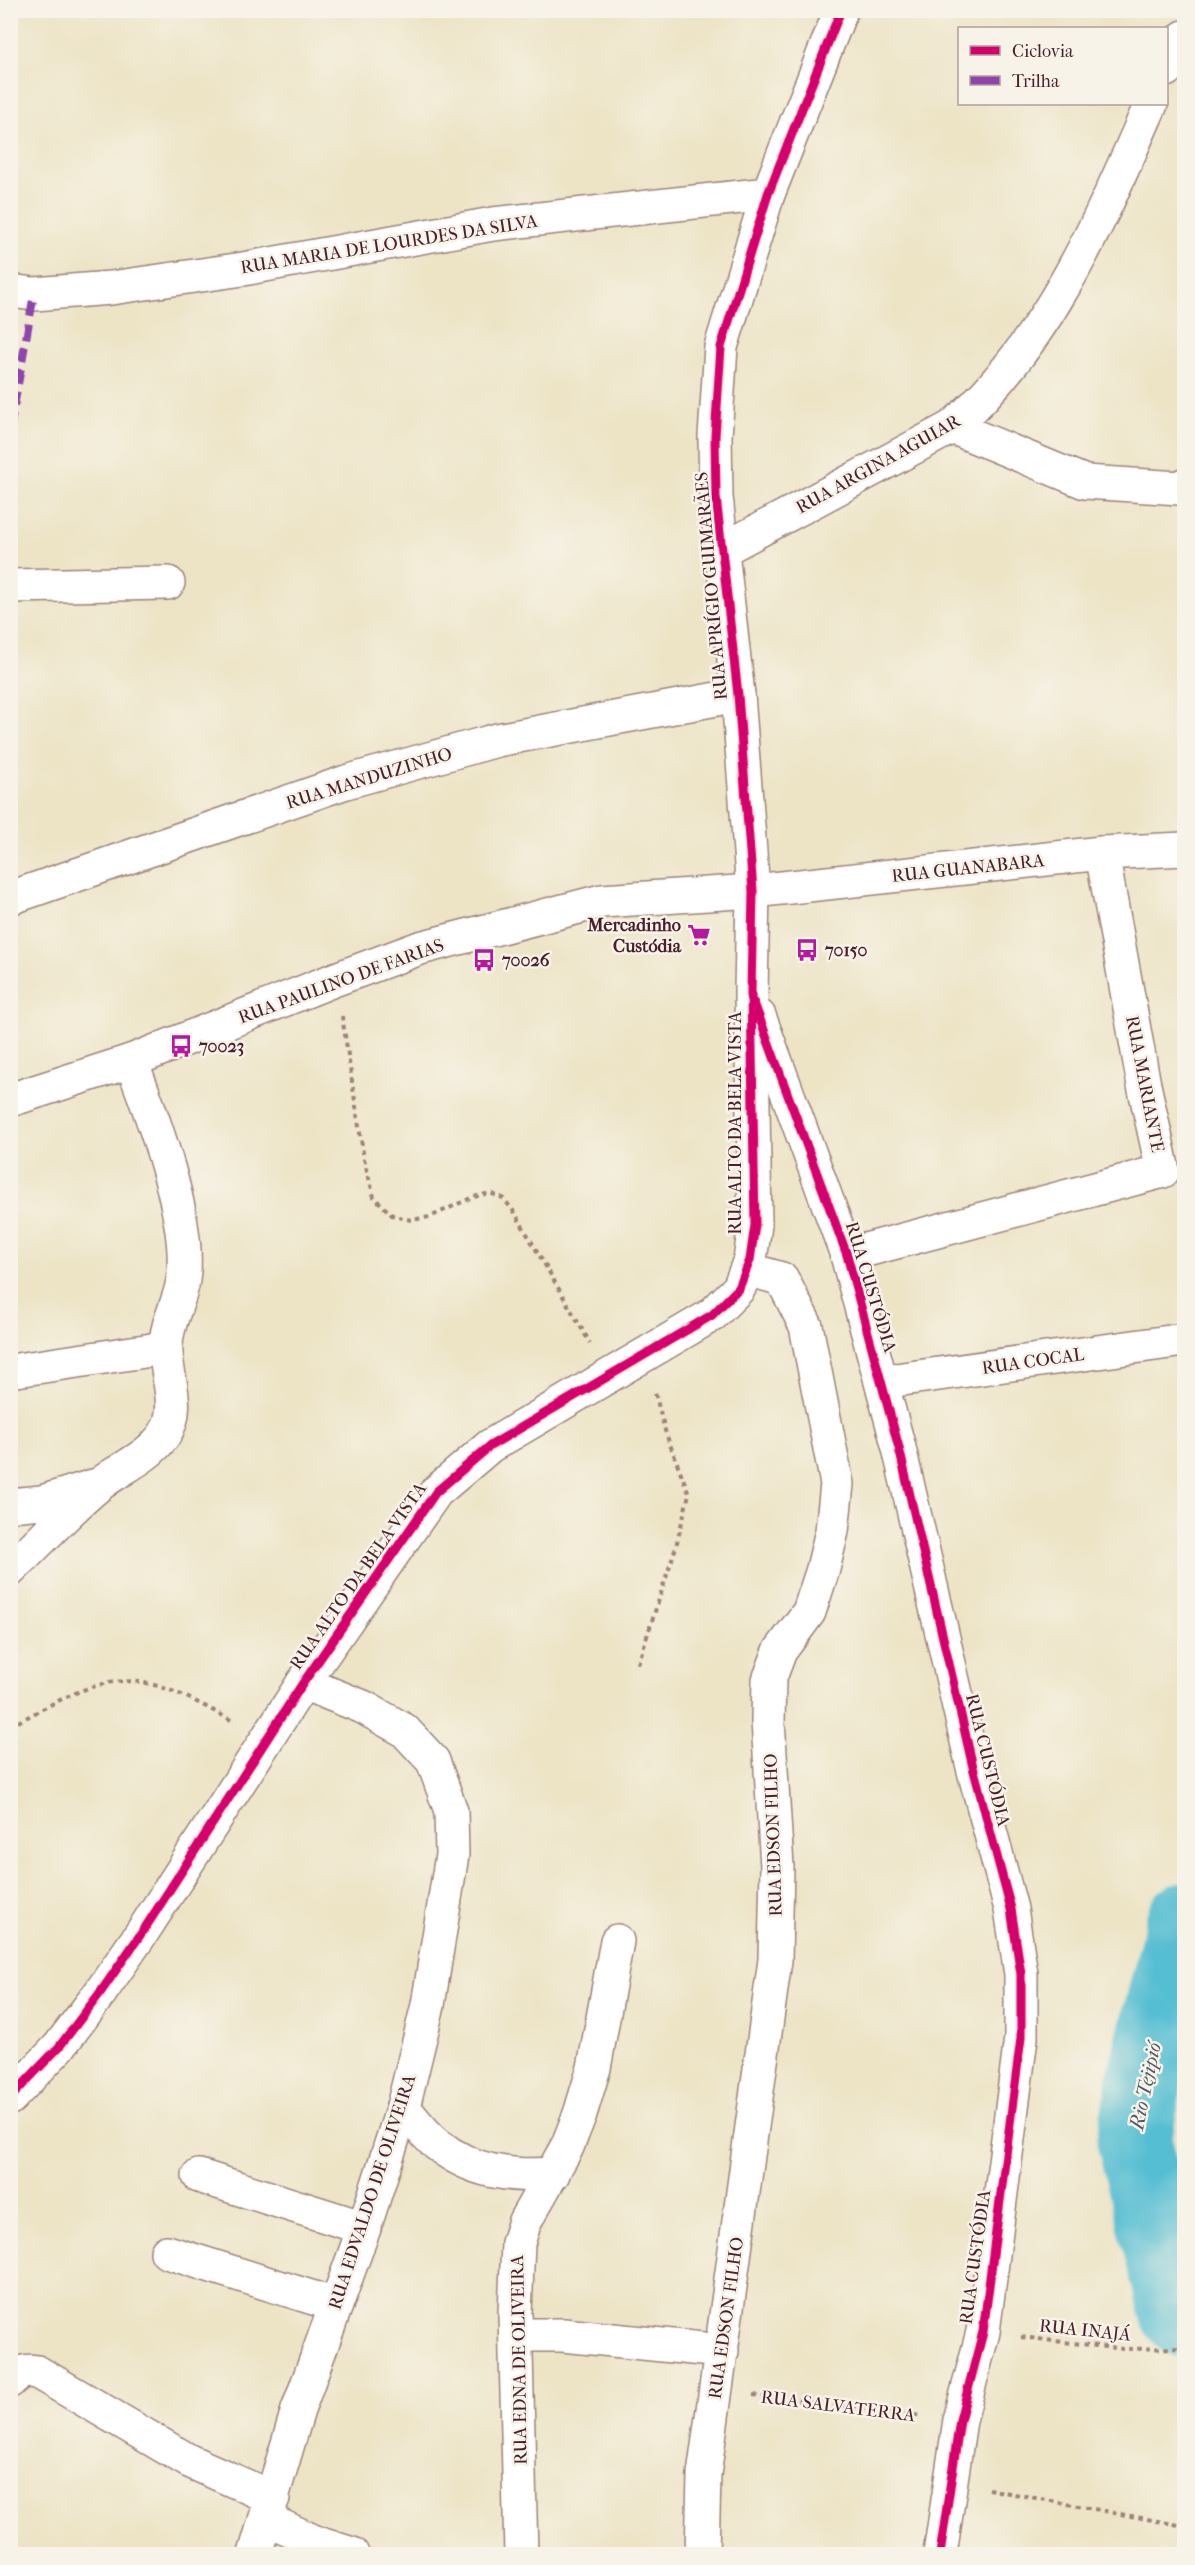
<svg xmlns="http://www.w3.org/2000/svg" width="1195" height="2565" font-family="'IM FELL French Canon',serif">
	<rect width="100%" height="100%" fill="#f7f3e8"/>
	<filter id="ink" filterUnits="userSpaceOnUse"><feTurbulence type="fractalNoise" baseFrequency=".0167" numOctaves="2"/><feDisplacementMap in="SourceGraphic" scale="12" xChannelSelector="R" yChannelSelector="G"/><feConvolveMatrix kernelMatrix="1 2 1 2 8 2 1 2 1" color-interpolation-filters="sRGB"/></filter>
	<filter id="wash" filterUnits="userSpaceOnUse"><feTurbulence type="fractalNoise" baseFrequency=".008" numOctaves="4" result="noise"/><feDisplacementMap in="SourceGraphic" scale="24" xChannelSelector="R" yChannelSelector="G"/><feGaussianBlur stdDeviation="1.35" result="paint"/><feColorMatrix in="noise" values="0 0 0 0 0 0 0 0 0 0 0 0 0 0 0 0 0 1.4 0 .05"/><feComposite in="paint" operator="in"/></filter>
	<g filter="url(#wash)">
		<rect width="100%" height="100%" fill="#ede4c6"/>
		<g fill="none" stroke-linecap="round" stroke-linejoin="round">
			<path stroke="#55bed2" stroke-width="75" d="M1184,1920l-36,144 -14,76 43,172 7,8"/>
		</g>
	</g>
	<g filter="url(#ink)">
		<g fill="none" stroke-linecap="round" stroke-linejoin="round">
			<g stroke="#9c8278" stroke-width="36">
				<g id="minor">
					<path d="M1166,70l18,-33"/>
					<path d="M10,291l24,3 77,-6 132,-19 250,-45 275,-30"/>
					<path d="M952,427l133,55 95,6 4,-3"/>
					<path d="M722,550l230,-123c98,-86 148,-207 199,-323"/>
					<path d="M10,586l158,-3"/>
					<path d="M10,898l336,-116 151,-42 241,-45"/>
					<path d="M759,1016l88,239 52,193 74,319 38,142 10,65v64l-38,294 -23,88 -20,134"/>
					<path d="M10,1100l121,-39 205,-82 84,-31 182,-47 151,-10 349,-38 82,-4"/>
					<path d="M847,1255l316,-84 -19,-86 -42,-232"/>
					<path d="M10,1371l155,-23"/>
					<path d="M881,1382l303,-42"/>
					<path d="M10,1505l32,-3 51,-16"/>
					<path d="M10,1570c30,-28 58,-60 89,-85 21,-17 49,-27 65,-50 19,-28 0,-62 2,-89 0,-23 14,-43 17,-66 9,-59 -30,-163 -52,-219"/>
					<path d="M10,2098l49,-51 41,-54 45,-65 158,-245 133,-191 54,-46 222,-131 27,-27 11,-28 5,-35 -4,-233 2,-101 -15,-196 -22,-198 -1,-61 6,-89 47,-153 73,-184"/>
					<path d="M403,2107c11,13 22,28 35,38 34,27 72,32 115,29"/>
					<path d="M199,2176l165,52"/>
					<path d="M167,2252l169,53"/>
					<path d="M516,2335h47l159,16"/>
					<path d="M10,2381c9,-9 15,-11 27,-9l152,89 84,37"/>
					<path d="M266,2519l51,24 35,11"/>
					<path d="M255,2554l43,-144 66,-182 39,-121 25,-102 24,-150 -1,-44 -18,-50 -29,-31 -41,-23 -60,-24"/>
					<path d="M521,2554l-6,-241 3,-70 7,-22 42,-74 13,-33 14,-46 23,-127"/>
					<path d="M702,2554l2,-79 71,-515 2,-93 -9,-146 1,-41 11,-29 29,-39 14,-43 9,-38 5,-47 -31,-158 -24,-47 -35,-10"/>
				</g>
			</g>
			<g stroke="#9c8278" stroke-width="4" stroke-dasharray="4.5 4.5" stroke-linecap="butt">
				<path d="M342,1016l22,143 10,38 18,18 19,5 19,-3 43,-20 17,-4 13,5 12,15 75,130"/>
				<path d="M638,1664l37,-114 14,-56 -23,-60 -11,-41"/>
				<path d="M10,1726c41,-20 87,-53 135,-43 32,6 62,25 90,39"/>
				<path d="M1021,2337l102,12 61,-1"/>
				<path d="M753,2395l168,21"/>
				<path d="M988,2489l196,37"/>
			</g>
			<use href="#minor" stroke="#fff" stroke-width="33"/>
			<path stroke="#8e44ad" stroke-width="8" stroke-dasharray="15 8" stroke-linecap="butt" d="M10,429l24,-135"/>
			<g stroke="#f7f3e8" stroke-width="13">
				<g id="cycleway">
					<path d="M754,1003l93,252 52,193 74,319 38,142 10,65v64l-38,294 -23,88 -20,134"/>
					<path d="M10,2098l49,-51 41,-54 45,-65 158,-245 133,-191 54,-46 222,-131 27,-27 11,-28 5,-35 -4,-233 2,-101 -15,-196 -22,-198 -1,-61 6,-89 47,-153 73,-184"/>
				</g>
			</g>
			<use href="#cycleway" stroke="#d6006c" stroke-width="9"/>
		</g>
	</g>
	<defs>
		<g id="supermarket-bare" transform="scale(1.8)"><path d="M-6-5.5h2.5l.6 2H6L4.5 2H-2.5L-4.4-4H-6ZM-1.5 3.2a1.3 1.3 0 1 0 .1 0ZM3 3.2a1.3 1.3 0 1 0 .1 0Z" fill="#b5179e" stroke="#f7f3e8" stroke-width="2.5" paint-order="stroke"/></g>
		<g id="bus-bare" transform="scale(1.8)"><path d="M-5-6H5V4H4V6H2V4H-2V6H-4V4H-5ZM-3.5-4V0h7V-4ZM-3.5 1.2v1.5H-2V1.2ZM2 1.2v1.5H3.5V1.2Z" fill="#b5179e" stroke="#f7f3e8" stroke-width="2.5" paint-order="stroke"/></g>
	</defs>
	<g fill-rule="evenodd">
		<use href="#supermarket-bare" x="699" y="935"/>
		<use href="#bus-bare" x="807" y="950"/>
		<use href="#bus-bare" x="484" y="960"/>
		<use href="#bus-bare" x="181" y="1046"/>
	</g>
	<g text-anchor="middle" stroke-width="5" stroke-linejoin="round" paint-order="stroke">
		<g font-size="18" fill="#4a1f2b" stroke="#f7f3e8">
			<text transform="translate(389 244) rotate(-9)" y="6">RUA MARIA DE LOURDES DA SILVA</text>
			<text transform="translate(878 464) rotate(-29)" y="6">RUA ARGINA AGUIAR</text>
			<text transform="translate(711 586) rotate(-95)" y="6">RUA APRÍGIO GUIMARÃES</text>
			<text transform="translate(369 778) rotate(-17)" y="6">RUA MANDUZINHO</text>
			<text transform="translate(968 868) rotate(-6)" y="6">RUA GUANABARA</text>
			<text transform="translate(341 981) rotate(-20)" y="6">RUA PAULINO DE FARIAS</text>
			<text transform="translate(1145 1084) rotate(79)" y="6">RUA MARIANTE</text>
			<text transform="translate(735 1123) rotate(-90)" y="6">RUA ALTO DA BELA VISTA</text>
			<text transform="translate(871 1287) rotate(73)" y="6">RUA CUSTÓDIA</text>
			<text transform="translate(1033 1361) rotate(-8)" y="6">RUA COCAL</text>
			<text transform="translate(358 1576) rotate(-55)" y="6">RUA ALTO DA BELA VISTA</text>
			<text transform="translate(988 1760) rotate(76)" y="6">RUA CUSTÓDIA</text>
			<text transform="translate(773 1835) rotate(-92)" y="6">RUA EDSON FILHO</text>
			<text transform="translate(372 2192) rotate(-72)" y="6">RUA EDVALDO DE OLIVEIRA</text>
			<text transform="translate(975 2257) rotate(-82)" y="6">RUA CUSTÓDIA</text>
			<text transform="translate(726 2318) rotate(-82)" y="6">RUA EDSON FILHO</text>
			<text transform="translate(1085 2330) rotate(6)" y="6">RUA INAJÁ</text>
			<text transform="translate(519 2360) rotate(-91)" y="6">RUA EDNA DE OLIVEIRA</text>
			<text transform="translate(838 2406) rotate(7)" y="6">RUA SALVATERRA</text>
		</g>
		<g font-size="18" font-weight="bold" fill="#4a1f2b" stroke="#f7f3e8" text-anchor="start">
			<text x="681" y="931" text-anchor="end">Mercadinho<tspan x="681" dy="21">Custódia</tspan></text>
			<text x="825" y="956">70150</text>
			<text x="502" y="966">70026</text>
			<text x="199" y="1052">70023</text>
		</g>
		<g font-size="20" font-style="italic" fill="#4e5765" stroke="#f7f3e8">
			<text transform="translate(1145 2086) rotate(-78)" y="7">Rio Tejipió</text>
		</g>
	</g>
	<rect width="1195" height="2565" fill="none" stroke="#f7f3e8" stroke-width="36"/>
	<rect x="958" y="27" width="210" height="78" fill="#f7f3e8" stroke="#b29e9c" stroke-width="1.5"/>
	<rect x="970" y="46" width="30" height="9" fill="#d6006c" stroke="#b29e9c" stroke-width="1.5"/>
	<text x="1012" y="57" font-size="18" fill="#4a1f2b">Ciclovia</text>
	<rect x="970" y="76" width="30" height="9" fill="#8e44ad" stroke="#b29e9c" stroke-width="1.5"/>
	<text x="1012" y="87" font-size="18" fill="#4a1f2b">Trilha</text>
</svg>
